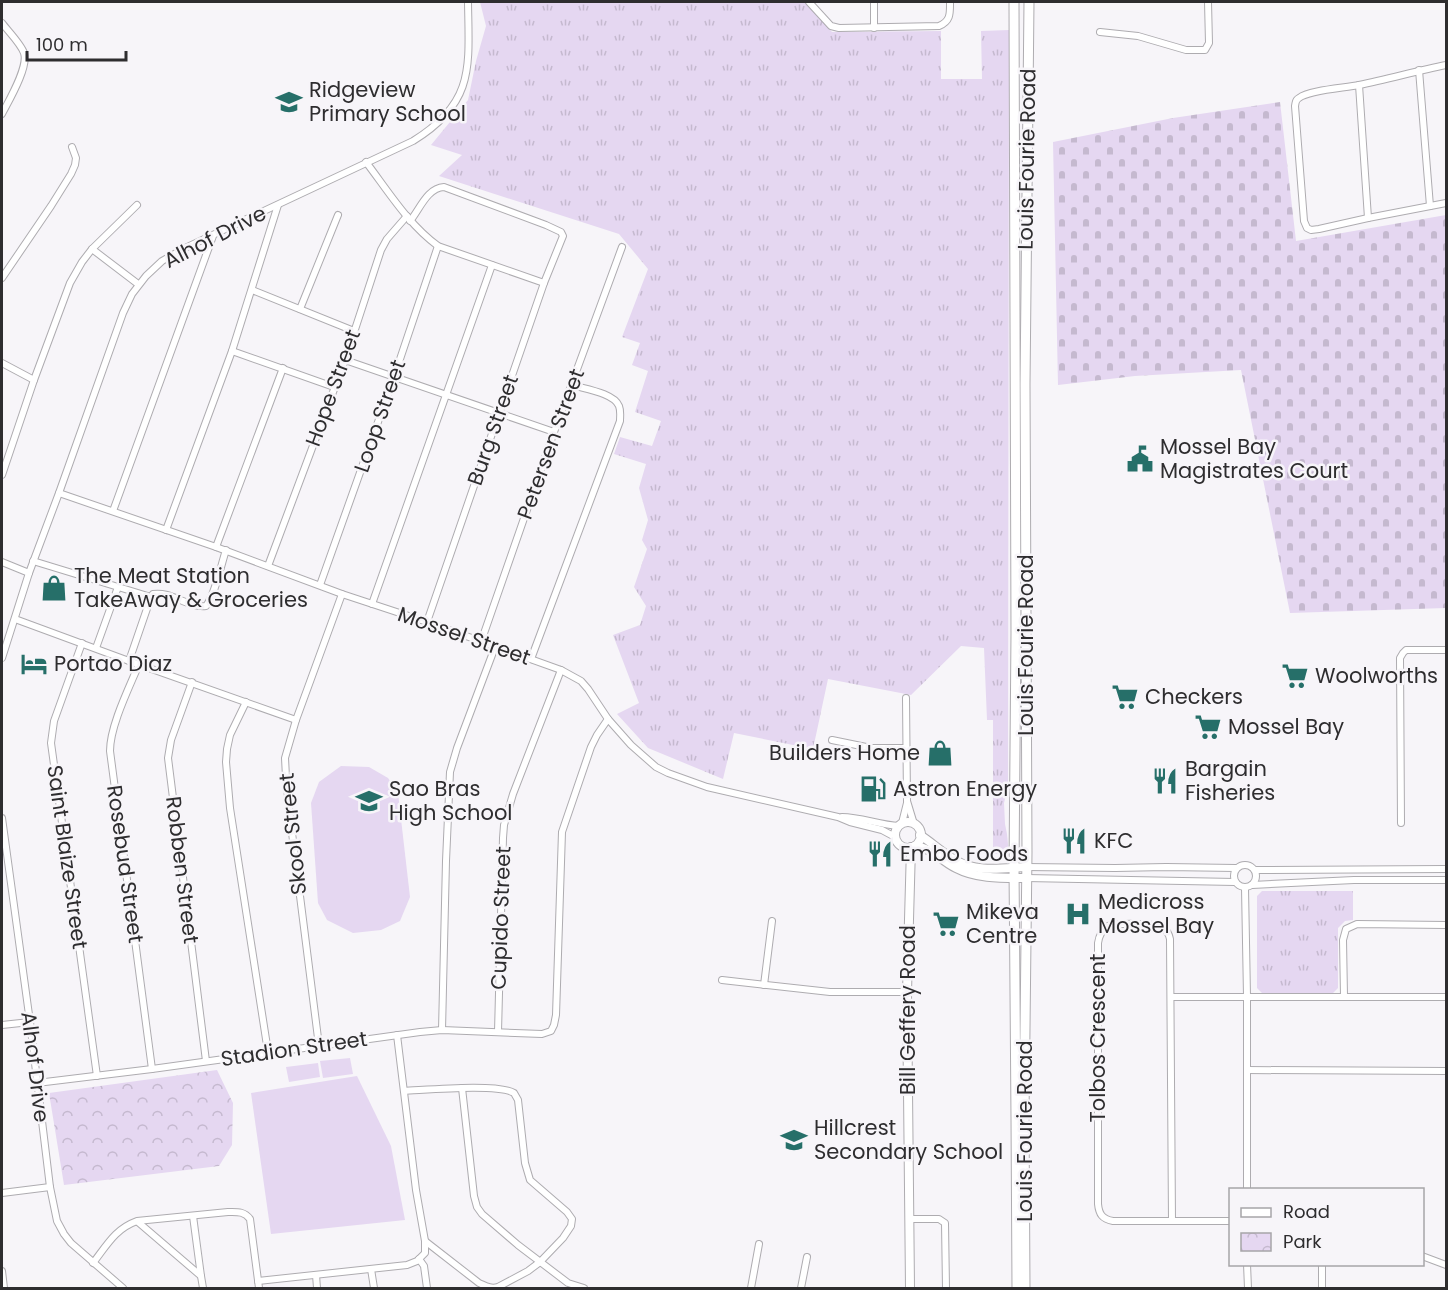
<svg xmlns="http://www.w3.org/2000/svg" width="1448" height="1290" font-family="Poppins,sans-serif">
	<defs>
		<pattern id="grass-tufts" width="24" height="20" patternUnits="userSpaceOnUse" patternTransform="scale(1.5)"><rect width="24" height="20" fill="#e5d7f1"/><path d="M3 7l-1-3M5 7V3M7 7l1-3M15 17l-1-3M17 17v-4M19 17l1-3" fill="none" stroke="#c5b9cf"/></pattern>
		<pattern id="cemetery-stones" width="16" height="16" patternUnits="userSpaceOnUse" patternTransform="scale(1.5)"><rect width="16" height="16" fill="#e5d7f1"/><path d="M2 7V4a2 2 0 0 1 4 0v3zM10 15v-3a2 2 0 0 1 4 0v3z" fill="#c5b9cf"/></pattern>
		<pattern id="park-crowns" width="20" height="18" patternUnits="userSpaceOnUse" patternTransform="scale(1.5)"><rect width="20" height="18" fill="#e5d7f1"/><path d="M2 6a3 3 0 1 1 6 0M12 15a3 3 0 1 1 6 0" fill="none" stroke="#c5b9cf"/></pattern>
	</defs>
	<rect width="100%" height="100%" fill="#f7f5f9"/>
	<g fill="url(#grass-tufts)">
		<path d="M480,2h325l27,30 109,-1v48h41l-1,-48 28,-1 -1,757 -4,16 1,21 2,10 2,20h-16v-134h-6l-3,-72 -23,-2 -50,49 -83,-16 -15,70 -79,-16 -11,46 -75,-31 -31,-34 22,-11 -26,-68 27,-10 6,-19 -12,-19 13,-38 -5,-9 6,-20 -9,-32 7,-24 -32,-10 6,-17 32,9 9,-25 -26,-9 13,-41 -16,-6 8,-22 -18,-6 26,-68 -29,-35 -180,-58 23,-21 -31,-10 37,-45 8,-39 10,-35z"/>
		<path d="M1262,891h91v29l-8,1 -7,7v60l-5,5h-71l-5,-5v-92z"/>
	</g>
	<path fill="url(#cemetery-stones)" d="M1280,102l16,139 150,-26v393l-156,5 -49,-243 -106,6 -77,9 -5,-243 120,-24z"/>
	<path fill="url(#park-crowns)" d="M217,1070l16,33 -1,42 -13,21 -155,19 -15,-92z"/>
	<g fill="#e5d7f1">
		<path d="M341,766l28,1 19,11 10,15 12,104 -10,24 -19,9 -28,3 -26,-13 -9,-17 -7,-100 8,-21z"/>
		<path d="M350,1058l3,16 -30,4 -3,-17z"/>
		<path d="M318,1063l2,14 -31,5 -3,-15z"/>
		<path d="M357,1076l34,70 14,74 -134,14 -20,-141z"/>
	</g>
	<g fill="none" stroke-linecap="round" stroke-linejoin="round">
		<g stroke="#aeacb0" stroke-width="8">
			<g id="minor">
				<path d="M809,2l22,24 8,2 100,-2c12,-5 11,-13 11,-24"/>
				<path d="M874,2v26"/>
				<path d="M2,23c6,8 19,21 22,30 5,14 -16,49 -22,61"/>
				<path d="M1100,32l38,4 48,14h19l4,-7 -1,-41"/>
				<path d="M1446,65c-29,6 -58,14 -87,20 -14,3 -50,5 -60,13 -4,2 -3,4 -4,8l9,115 3,7 4,2 8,-1 49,-11 78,-15"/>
				<path d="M1419,70l11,136"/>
				<path d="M1359,85l9,133"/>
				<path d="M366,162c22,29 42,62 72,84l106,37"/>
				<path d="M410,221c10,-12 17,-33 34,-34l102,38 15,7 2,4 -19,47 -117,339"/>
				<path d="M92,249l46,35"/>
				<path d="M2,278l49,-72 20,-32 4,-9 1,-7 -4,-11"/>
				<path d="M252,290l102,41"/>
				<path d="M300,309l38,-94"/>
				<path d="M232,351l102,36"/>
				<path d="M345,360l209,72"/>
				<path d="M2,363l32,17"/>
				<path d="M2,475l32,-95 36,-97 12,-21 10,-13 45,-44"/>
				<path d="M59,493l157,54 126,47 85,28 134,48 20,11 7,8 20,30 23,26 25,22 12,6 39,14 131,30 12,5 32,8 13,7"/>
				<path d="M113,511l100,-275"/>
				<path d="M166,530l66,-179 46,-146"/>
				<path d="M216,547l67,-179"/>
				<path d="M33,561l118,36"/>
				<path d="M2,562l27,11"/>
				<path d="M268,566l77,-206 36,-110 6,-11 20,-23"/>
				<path d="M320,585l74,-208 44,-131"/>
				<path d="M372,604l120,-339"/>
				<path d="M15,619l114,42 167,59"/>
				<path d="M481,642l73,-210 68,-185"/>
				<path d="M82,643l-28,78 -3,22 46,333"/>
				<path d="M96,648l22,-61"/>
				<path d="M2,658l27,-85 30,-80 64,-180 9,-19 14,-18 16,-15 23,-13 228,-107c62,-38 56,-74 55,-139"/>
				<path d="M531,659l89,-238c0,-5 1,-10 -1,-15 -5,-13 -34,-17 -47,-21"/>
				<path d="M129,661l22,-64 2,-3c19,-3 34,14 53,12 9,-11 15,-41 20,-56"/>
				<path d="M139,664c-10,24 -29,62 -29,87l42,318"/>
				<path d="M192,682l-21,58 -3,18 38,303"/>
				<path d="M906,698l1,103 7,23"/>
				<path d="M246,702l-16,33 -3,14 -1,13 4,46 38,244"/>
				<path d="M832,740l39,8h35"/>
				<path d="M842,817c19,0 37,8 57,9"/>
				<path d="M2,818l28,204 20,165 7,34 7,13 7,9 52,45"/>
				<path d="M902,823l5,-20"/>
				<path d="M1401,823l-1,-165 3,-5 3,-3h40"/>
				<circle cx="1245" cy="876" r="11"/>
				<path d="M1026,867l89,1 51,-1 70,1"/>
				<path d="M1255,870l191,-1"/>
				<path d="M1026,878l209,4"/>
				<path d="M1252,885l102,-5h92"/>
				<path d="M1245,888l2,108v194"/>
				<path d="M722,980l108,12h77"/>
				<path d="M764,985l8,-64"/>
				<path d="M1344,996l-1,-56 3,-11 11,-5 89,1"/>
				<path d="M1171,997h275"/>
				<path d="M2,1025l28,-3"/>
				<path d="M442,1030l4,-169 4,-89 7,-24 38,-101"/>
				<path d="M498,1032l5,-194 1,-13 9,-31 48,-124"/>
				<path d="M397,1035l19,155 9,51 54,42c7,3 11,6 19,4l30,-16 12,-9 23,-24 8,-12 1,-7 -5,-7 -37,-32 -5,-17 -7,-63 -4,-7c-16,-10 -88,-3 -110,-2"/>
				<path d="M319,1046l-29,-229 -4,-40 -1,-19 11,-38 46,-126"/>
				<path d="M1247,1070l199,1"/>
				<path d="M37,1083l115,-14 268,-37 22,-2 100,4 9,-3 3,-6 2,-10 6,-183 29,-85 6,-12 11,-16"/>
				<path d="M462,1088l12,108 3,11 5,7 36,31 50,38 16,5"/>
				<path d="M2,1193l48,-6"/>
				<path d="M193,1216l8,60"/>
				<path d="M909,1219h30l6,4 1,65"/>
				<path d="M1172,1221l-2,-282c-1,-5 -3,-9 -8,-12 -7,-4 -46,-4 -54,-1 -6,4 -9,10 -10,17v261c1,10 4,15 15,17h117"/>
				<path d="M138,1222l63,54 2,12"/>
				<path d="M1422,1256l24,9"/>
				<path d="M419,1259l5,7 3,22"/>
				<path d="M93,1263c14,-18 22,-34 44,-42l91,-9c9,0 16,-1 22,7l9,69"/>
				<path d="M1247,1264l1,24"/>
				<path d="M1322,1264v24"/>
				<path d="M371,1269l3,19"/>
				<path d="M2,1271l2,17"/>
				<path d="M316,1275l1,13"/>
				<path d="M258,1281l149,-16 10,-4 8,-8v-12"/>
				<path d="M751,1288l8,-44"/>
				<path d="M801,1288l6,-31"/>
			</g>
		</g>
		<g stroke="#aeacb0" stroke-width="10">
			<g id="tertiary">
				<circle cx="908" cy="835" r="13"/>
				<path d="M920,835c12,8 23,18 35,25 21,13 48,8 71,7"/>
				<path d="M915,846c22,4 23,13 41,22 21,11 46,10 70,10"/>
				<path d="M910,1288l-3,-296 4,-145"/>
			</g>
		</g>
		<g stroke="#aeacb0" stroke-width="11">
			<g id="secondary">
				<path d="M1014,2l2,631 -2,234 2,250 1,171"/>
				<path d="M1025,1288l-1,-171 3,-265 -2,-468 4,-382"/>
			</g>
		</g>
		<use href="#minor" stroke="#fff" stroke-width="6"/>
		<use href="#tertiary" stroke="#fff" stroke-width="8"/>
		<use href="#secondary" stroke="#fff" stroke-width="9"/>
	</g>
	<defs>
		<g id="school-bare" transform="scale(2.07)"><path d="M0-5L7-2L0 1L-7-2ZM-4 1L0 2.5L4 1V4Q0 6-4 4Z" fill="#266f69" stroke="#f7f5f9" stroke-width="2.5" paint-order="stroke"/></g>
		<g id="civic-bare" transform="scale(2.07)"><path d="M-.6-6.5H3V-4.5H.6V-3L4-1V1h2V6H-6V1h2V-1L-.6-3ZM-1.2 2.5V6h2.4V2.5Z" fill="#266f69" stroke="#f7f5f9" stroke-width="2.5" paint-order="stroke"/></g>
		<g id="shop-bare" transform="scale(2.07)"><path d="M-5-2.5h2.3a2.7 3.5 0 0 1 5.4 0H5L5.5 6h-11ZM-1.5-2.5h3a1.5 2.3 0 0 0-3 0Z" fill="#266f69" stroke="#f7f5f9" stroke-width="2.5" paint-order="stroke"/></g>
		<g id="hotel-bare" transform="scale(2.07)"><path d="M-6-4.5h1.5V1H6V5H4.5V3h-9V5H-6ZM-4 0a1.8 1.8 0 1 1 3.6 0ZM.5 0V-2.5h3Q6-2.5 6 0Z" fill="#266f69" stroke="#f7f5f9" stroke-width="2.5" paint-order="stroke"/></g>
		<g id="supermarket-bare" transform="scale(2.07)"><path d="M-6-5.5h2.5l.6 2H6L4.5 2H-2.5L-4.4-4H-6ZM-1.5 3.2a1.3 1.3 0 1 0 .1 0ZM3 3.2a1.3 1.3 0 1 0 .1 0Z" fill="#266f69" stroke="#f7f5f9" stroke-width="2.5" paint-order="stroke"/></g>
		<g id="restaurant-bare" transform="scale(2.07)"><path d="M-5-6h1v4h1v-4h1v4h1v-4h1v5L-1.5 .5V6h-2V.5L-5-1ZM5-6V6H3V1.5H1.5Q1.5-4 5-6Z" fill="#266f69" stroke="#f7f5f9" stroke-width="2.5" paint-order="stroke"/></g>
		<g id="fuel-bare" transform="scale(2.07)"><path d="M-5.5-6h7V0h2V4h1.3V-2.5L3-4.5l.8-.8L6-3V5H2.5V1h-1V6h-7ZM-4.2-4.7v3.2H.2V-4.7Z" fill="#266f69" stroke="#f7f5f9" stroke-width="2.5" paint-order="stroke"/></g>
		<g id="hospital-bare" transform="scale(2.07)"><path d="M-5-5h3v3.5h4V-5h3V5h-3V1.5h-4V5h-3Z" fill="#266f69" stroke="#f7f5f9" stroke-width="2.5" paint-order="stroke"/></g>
	</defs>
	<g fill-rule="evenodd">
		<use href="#school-bare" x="289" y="102"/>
		<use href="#civic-bare" x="1140" y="459"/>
		<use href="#shop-bare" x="54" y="588"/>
		<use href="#hotel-bare" x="34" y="664"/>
		<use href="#supermarket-bare" x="1295" y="676"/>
		<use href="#supermarket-bare" x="1125" y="697"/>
		<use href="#supermarket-bare" x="1208" y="727"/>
		<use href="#shop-bare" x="940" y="753"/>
		<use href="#restaurant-bare" x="1165" y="781"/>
		<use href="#fuel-bare" x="873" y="789"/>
		<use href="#school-bare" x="369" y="801"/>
		<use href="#restaurant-bare" x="1074" y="841"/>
		<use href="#restaurant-bare" x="880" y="854"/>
		<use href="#hospital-bare" x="1078" y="914"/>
		<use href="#supermarket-bare" x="946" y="924"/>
		<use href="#school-bare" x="794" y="1140"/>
	</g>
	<g text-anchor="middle" stroke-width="5" stroke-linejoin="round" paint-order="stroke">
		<g font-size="21" fill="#2e2d2f" stroke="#f7f5f9" text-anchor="start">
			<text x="309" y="97">Ridgeview<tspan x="309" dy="24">Primary School</tspan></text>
			<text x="1160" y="454">Mossel Bay<tspan x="1160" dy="24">Magistrates Court</tspan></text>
			<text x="74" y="583">The Meat Station<tspan x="74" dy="24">TakeAway &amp; Groceries</tspan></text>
			<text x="54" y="671">Portao Diaz</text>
			<text x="1315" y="683">Woolworths</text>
			<text x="1145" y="704">Checkers</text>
			<text x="1228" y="734">Mossel Bay</text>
			<text x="920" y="760" text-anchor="end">Builders Home</text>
			<text x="1185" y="776">Bargain<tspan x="1185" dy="24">Fisheries</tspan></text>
			<text x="389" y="796">Sao Bras<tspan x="389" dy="24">High School</tspan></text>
			<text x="893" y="796">Astron Energy</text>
			<text x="1094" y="848">KFC</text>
			<text x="900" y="861">Embo Foods</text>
			<text x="1098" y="909">Medicross<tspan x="1098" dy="24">Mossel Bay</tspan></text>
			<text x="966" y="919">Mikeva<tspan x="966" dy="24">Centre</tspan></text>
			<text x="814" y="1135">Hillcrest<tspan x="814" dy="24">Secondary School</tspan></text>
		</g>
		<g font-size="21" fill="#2e2d2f" stroke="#f7f5f9">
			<text transform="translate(1027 159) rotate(-89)" y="7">Louis Fourie Road</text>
			<text transform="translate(215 237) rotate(-27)" y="7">Alhof Drive</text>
			<text transform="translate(333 388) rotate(-70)" y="7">Hope Street</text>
			<text transform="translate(380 416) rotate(-71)" y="7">Loop Street</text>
			<text transform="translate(493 430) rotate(-71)" y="7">Burg Street</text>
			<text transform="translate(551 444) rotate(-70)" y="7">Petersen Street</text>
			<text transform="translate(464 636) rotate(19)" y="7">Mossel Street</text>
			<text transform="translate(1026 645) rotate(-90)" y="7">Louis Fourie Road</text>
			<text transform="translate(293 834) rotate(-96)" y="7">Skool Street</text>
			<text transform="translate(67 857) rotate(82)" y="7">Saint Blaize Street</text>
			<text transform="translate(125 864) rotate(82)" y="7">Rosebud Street</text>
			<text transform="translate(182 870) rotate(83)" y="7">Robben Street</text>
			<text transform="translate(501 918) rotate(-88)" y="7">Cupido Street</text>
			<text transform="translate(908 1010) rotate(-90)" y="7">Bill Geffery Road</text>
			<text transform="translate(1098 1038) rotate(-90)" y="7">Tolbos Crescent</text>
			<text transform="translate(294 1049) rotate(-8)" y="7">Stadion Street</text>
			<text transform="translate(35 1067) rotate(83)" y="7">Alhof Drive</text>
			<text transform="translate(1025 1131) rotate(-90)" y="7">Louis Fourie Road</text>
		</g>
	</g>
	<rect width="1448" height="1290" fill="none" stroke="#2e2d2f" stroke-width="6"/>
	<rect x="1229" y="1188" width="195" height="78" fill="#f7f5f9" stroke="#a7a5a8" stroke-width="1.5"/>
	<rect x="1241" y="1208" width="30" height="9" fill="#ffffff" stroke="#a7a5a8" stroke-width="1.5"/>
	<text x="1283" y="1218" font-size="18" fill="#2e2d2f">Road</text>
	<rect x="1241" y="1233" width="30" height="18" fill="url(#park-crowns)" stroke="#a7a5a8" stroke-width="1.5"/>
	<text x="1283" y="1248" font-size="18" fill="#2e2d2f">Park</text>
	<path d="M27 51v9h99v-9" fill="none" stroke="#2e2d2f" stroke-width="3"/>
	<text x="36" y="51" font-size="18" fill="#2e2d2f" stroke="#f7f5f9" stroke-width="4.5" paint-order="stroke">100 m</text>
</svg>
